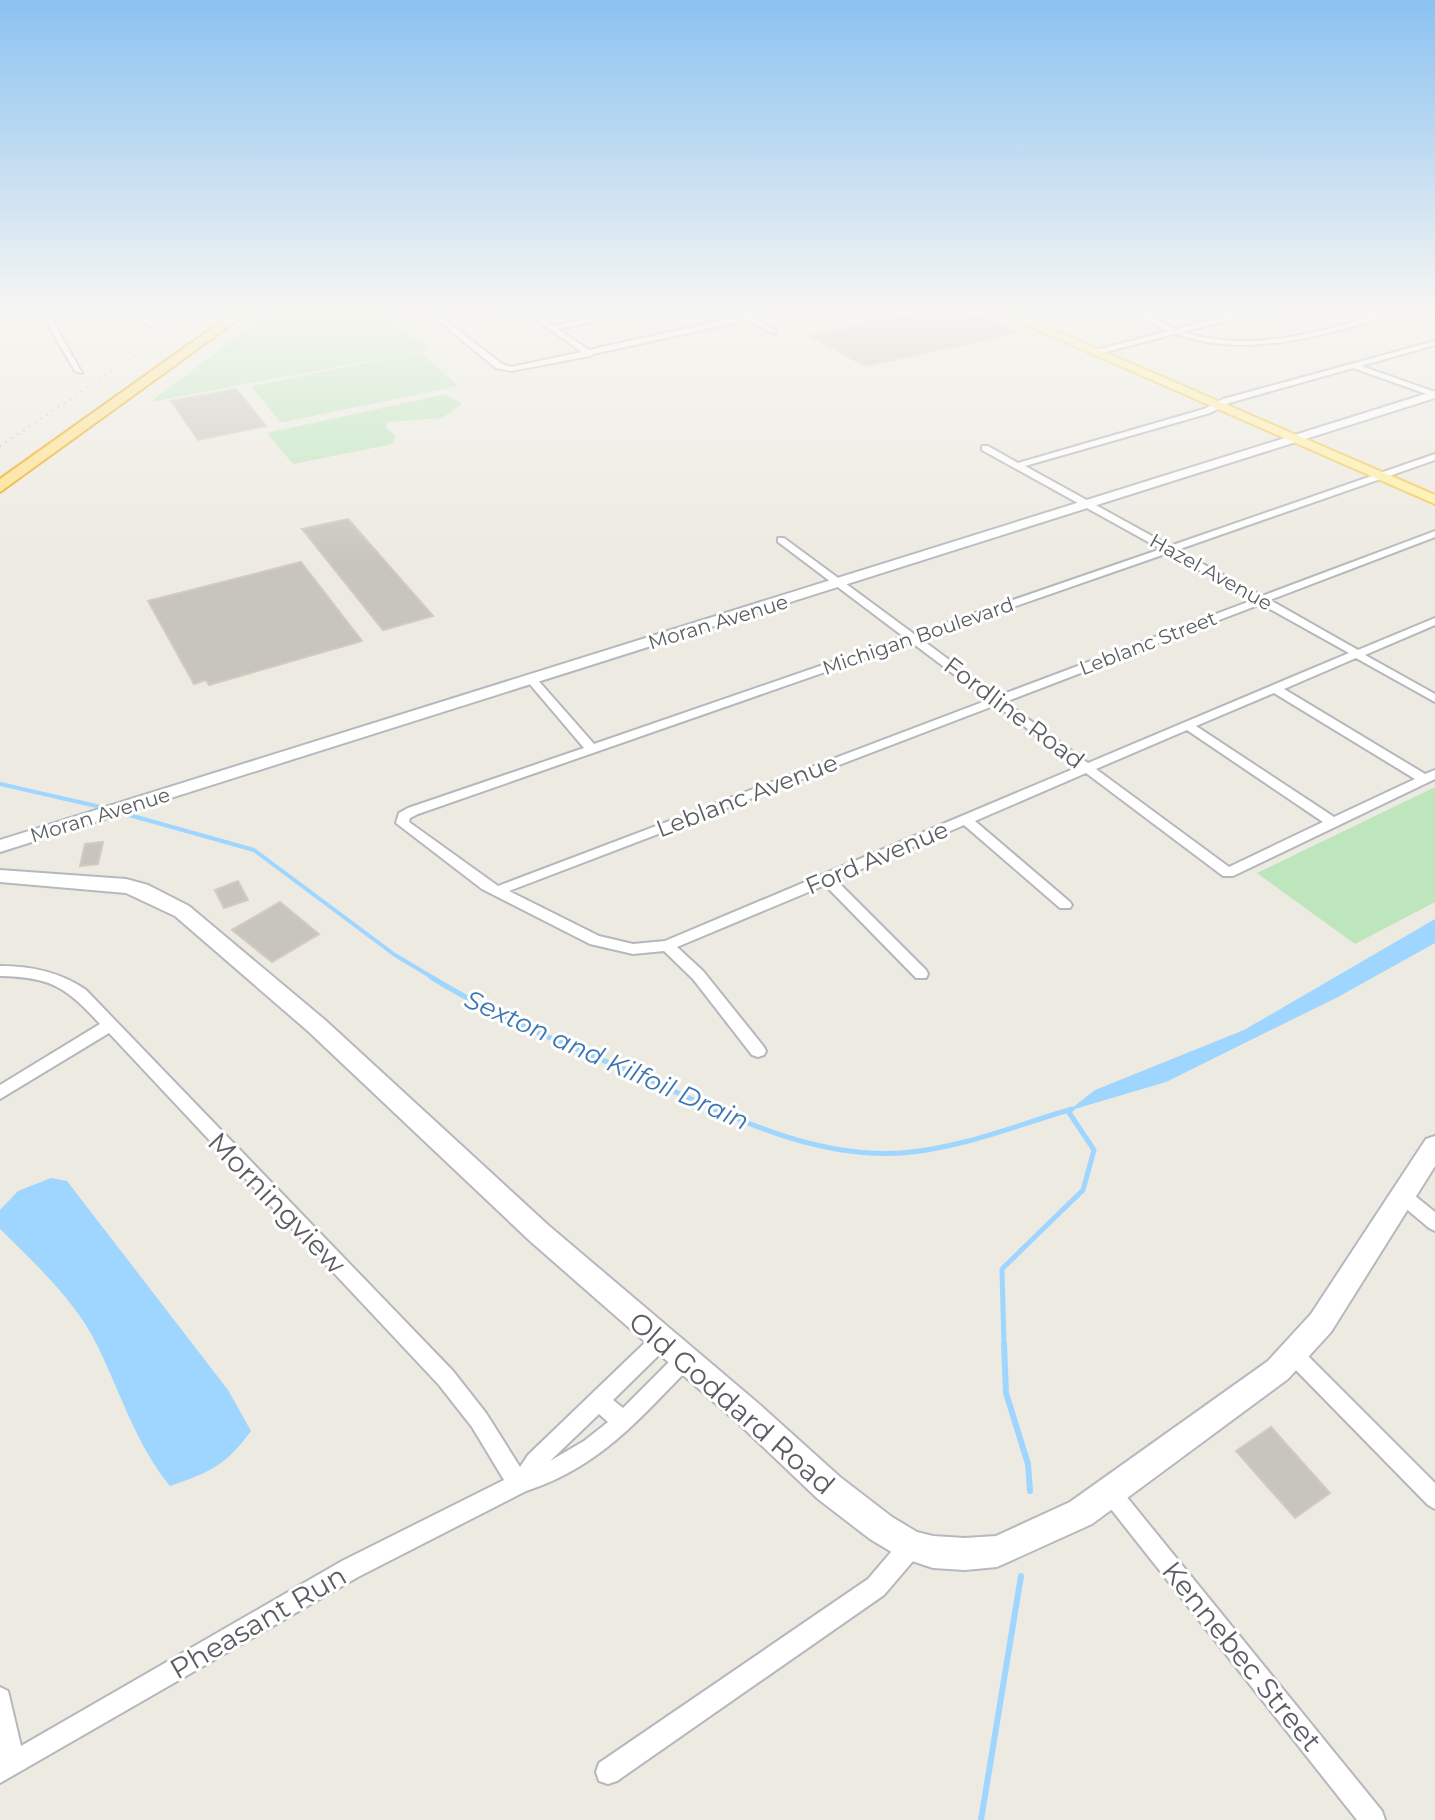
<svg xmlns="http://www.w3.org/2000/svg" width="1435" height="1820" font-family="Montserrat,sans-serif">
	<rect width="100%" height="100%" fill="#edeae1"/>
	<g fill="#bde6bd">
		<path d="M271,311h111l46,39 -278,52z"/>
		<path d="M421,352l37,34 -174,36h-4l-29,-36z"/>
		<path d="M446,394l16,10 -20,14 -55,4 -1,5 9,9 -2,8 -100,20 -26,-31z"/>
		<path d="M1435,787v115l-80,42 -98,-71z"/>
	</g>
	<g fill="#9fd6ff">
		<path d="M1435,919v24l-97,54 -172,85 -98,29 27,-21 149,-60z"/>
		<path d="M51,1178l16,3 161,209 23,41c-25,34 -40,41 -81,55 -34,-41 -50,-95 -74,-143 -20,-41 -64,-83 -96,-114v-19l18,-19z"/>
	</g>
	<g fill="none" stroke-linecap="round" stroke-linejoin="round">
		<g stroke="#9fd6ff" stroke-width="4">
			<path d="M0,784l105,24"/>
			<path d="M122,813l132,37 141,105 40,24"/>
		</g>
		<g stroke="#9fd6ff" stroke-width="5">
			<path d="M431,977c63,39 131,66 198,94 86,37 176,88 272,82 58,-4 116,-28 171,-44"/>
			<path d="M1004,1346l-2,-77 81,-79 11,-40 -26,-39"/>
		</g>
		<g stroke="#9fd6ff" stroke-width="6">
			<path d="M1004,1344l2,49 22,71 2,27"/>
			<path d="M981,1820l40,-244"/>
		</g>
	</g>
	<g fill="#c8c5be" stroke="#d2ccbf" stroke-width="2">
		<path d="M930,311h30l15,7 9,-2 32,15 -26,8 -125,27 -55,-30 58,-12 -6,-3 18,-3 6,2z"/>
		<path d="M236,389l30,37 -68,14 -27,-39z"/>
		<path d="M348,519l85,97 -50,14 -81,-101z"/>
		<path d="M301,562l61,79 -153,44 -3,-5 -12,4 -46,-83z"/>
		<path d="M103,842l-5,22 -18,2 5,-22z"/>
		<path d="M238,881l10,19 -24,8 -9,-18z"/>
		<path d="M280,902l39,32 -47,28 -40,-32z"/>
		<path d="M1271,1427l59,66 -35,25 -59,-67z"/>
	</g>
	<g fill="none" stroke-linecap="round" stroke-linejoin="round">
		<g stroke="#b4b7bc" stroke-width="4">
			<g id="street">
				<path d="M40,311h7l35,62 -7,-2z"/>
				<path d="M136,311h7l9,15h-4z"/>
				<path d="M426,311h8l68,53 9,3 71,-15 -58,-41h8l21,15 72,-15h14l-81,18 31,21 158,-35 39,-4 -30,8 20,12 -2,3 -26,-14 -155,34 -3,2 -79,15 -15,-3z"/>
				<path d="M1131,311c15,0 26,10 40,16 11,5 24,9 36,11 63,11 124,-10 184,-27h11c-16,8 -35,11 -52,16 -77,22 -150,31 -219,-16z"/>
				<path d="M1210,311h10l15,7 -5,1z"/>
				<path d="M1417,311l18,3v4l-17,-6z"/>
				<path d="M1435,341v4l-74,21 74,26v5l-82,-29 -124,35 -19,10 -185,53 145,80 265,-92v6l-258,90 85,46 173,-65v6l-165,63 88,50 77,-32v7l-70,30 70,39v8l-79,-44 -72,31 141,85 10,-4v9l-202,97h-10l-137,-103 -111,48 95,81 2,3 -2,3h-10l-96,-83 -128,55 90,90 2,4 -2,4h-10l-91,-93 -148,62 26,24 61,76 2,4 -2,4 -6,2 -6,-2 -59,-76 -29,-28 -31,3 -43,-10 -108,-55 -86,-66 3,-10 9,-5 176,-60 -56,-66v-4h8l58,66 310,-107 -126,-95v-4h6l130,96 247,-85 -179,-99v-4h6l30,17 186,-54 19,-10zM1168,553l85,47 -255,96 -77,-57zM1261,604l88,49 -261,110 -83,-61zM911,642l77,58 -490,186 -89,-64 1,-4 8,-4zM1274,693l141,86 -81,38 -138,-91zM996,705l82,62 -413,174 -32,3 -34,-8 -90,-45zM1187,730l136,92 -94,45 -133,-98z"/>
				<path d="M0,966c32,0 60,6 86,24l367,381 33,42 34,54 8,-12 126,-121 7,-3 7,3 3,6 -3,6 -55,54 10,8 55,-55 7,-3 7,3 3,6 -3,6c-53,54 -92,102 -166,126l-168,86 -358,206v-96l8,4 13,55 321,-185 162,-81 -32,-53 -33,-42 -330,-352 -109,66v-14l100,-61c-34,-37 -49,-47 -100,-48zM599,1414l9,8 -24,19 -34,20z"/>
				<path d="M1403,1189l6,2 26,21v19l-6,-3 -32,-27 -3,-5 3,-5z"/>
				<path d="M1294,1346l7,3 134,134v26l-7,-4 -141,-144 -3,-6 3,-6z"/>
				<path d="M1110,1481l7,4 265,326 3,9h-28l-254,-321 -4,-7 4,-7z"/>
				<path d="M911,1535l8,3 3,8 -3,8 -35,41 -267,186 -9,3 -9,-3 -3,-9 3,-9 269,-184 35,-41z"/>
			</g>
		</g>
		<g stroke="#b5b9be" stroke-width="4">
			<g id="secondary">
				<path d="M1245,311h18l-169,44 -5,-3z"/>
				<path d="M1435,391v7l-1435,454v-12z"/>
				<path d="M0,870l126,9 22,6 41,21 136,114 223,205 211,179 81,73 52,40 25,15 16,4 32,2 31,-2 74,-34 198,-141 43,-47 115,-175 9,-3v30l-104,166 -43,47 -196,145 -95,43 -32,3 -32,-2 -33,-11 -30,-18 -52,-40 -79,-75 -209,-183 -221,-209 -134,-116 -49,-23 -126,-11z"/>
			</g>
		</g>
		<g stroke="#f4c753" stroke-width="4">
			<path id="primary" d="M995,311h15l425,184v9z"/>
		</g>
		<g stroke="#eea300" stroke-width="4">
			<path id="highway" d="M236,311h14l-250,181v-13z"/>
		</g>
		<use href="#street" fill="#fff" fill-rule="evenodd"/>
		<use href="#secondary" fill="#fff" fill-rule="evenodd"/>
		<use href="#primary" fill="#fff0a4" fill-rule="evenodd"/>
		<use href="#highway" fill="#ffe086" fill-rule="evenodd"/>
		<path stroke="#b3b4b4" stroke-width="2" stroke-dasharray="1 6" stroke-linecap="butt" d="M0,446l202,-135"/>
	</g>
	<linearGradient id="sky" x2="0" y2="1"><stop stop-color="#8bc2f1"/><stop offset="0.55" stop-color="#f7f6f2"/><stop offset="1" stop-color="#f7f6f2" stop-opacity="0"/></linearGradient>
	<rect width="1435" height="566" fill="url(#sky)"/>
	<g text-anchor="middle" stroke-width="6" stroke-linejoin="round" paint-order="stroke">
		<g font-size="20" fill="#5a5e63" stroke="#fff">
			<text transform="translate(1211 572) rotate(29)" y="7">Hazel Avenue</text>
			<text transform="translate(718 622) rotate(-17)" y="7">Moran Avenue</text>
			<text transform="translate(918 636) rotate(-19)" y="7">Michigan Boulevard</text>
			<text transform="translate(1148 643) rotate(-21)" y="7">Leblanc Street</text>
			<text transform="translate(100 815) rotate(-17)" y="7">Moran Avenue</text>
		</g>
		<g font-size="24" fill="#5a5e63" stroke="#fff">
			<text transform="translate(1014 713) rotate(37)" y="8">Fordline Road</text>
			<text transform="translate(747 796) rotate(-21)" y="8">Leblanc Avenue</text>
			<text transform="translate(877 858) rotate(-23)" y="8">Ford Avenue</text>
		</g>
		<g font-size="26" font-style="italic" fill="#3b76b3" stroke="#fff">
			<text transform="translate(607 1060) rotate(24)" y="9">Sexton and Kilfoil Drain</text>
		</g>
		<g font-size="28" fill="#5a5e63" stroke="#fff">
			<text transform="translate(277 1203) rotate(46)" y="10">Morningview</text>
			<text transform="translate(732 1403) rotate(41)" y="10">Old Goddard Road</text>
			<text transform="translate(258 1622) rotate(-30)" y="10">Pheasant Run</text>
			<text transform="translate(1242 1656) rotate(51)" y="10">Kennebec Street</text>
		</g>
	</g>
</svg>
